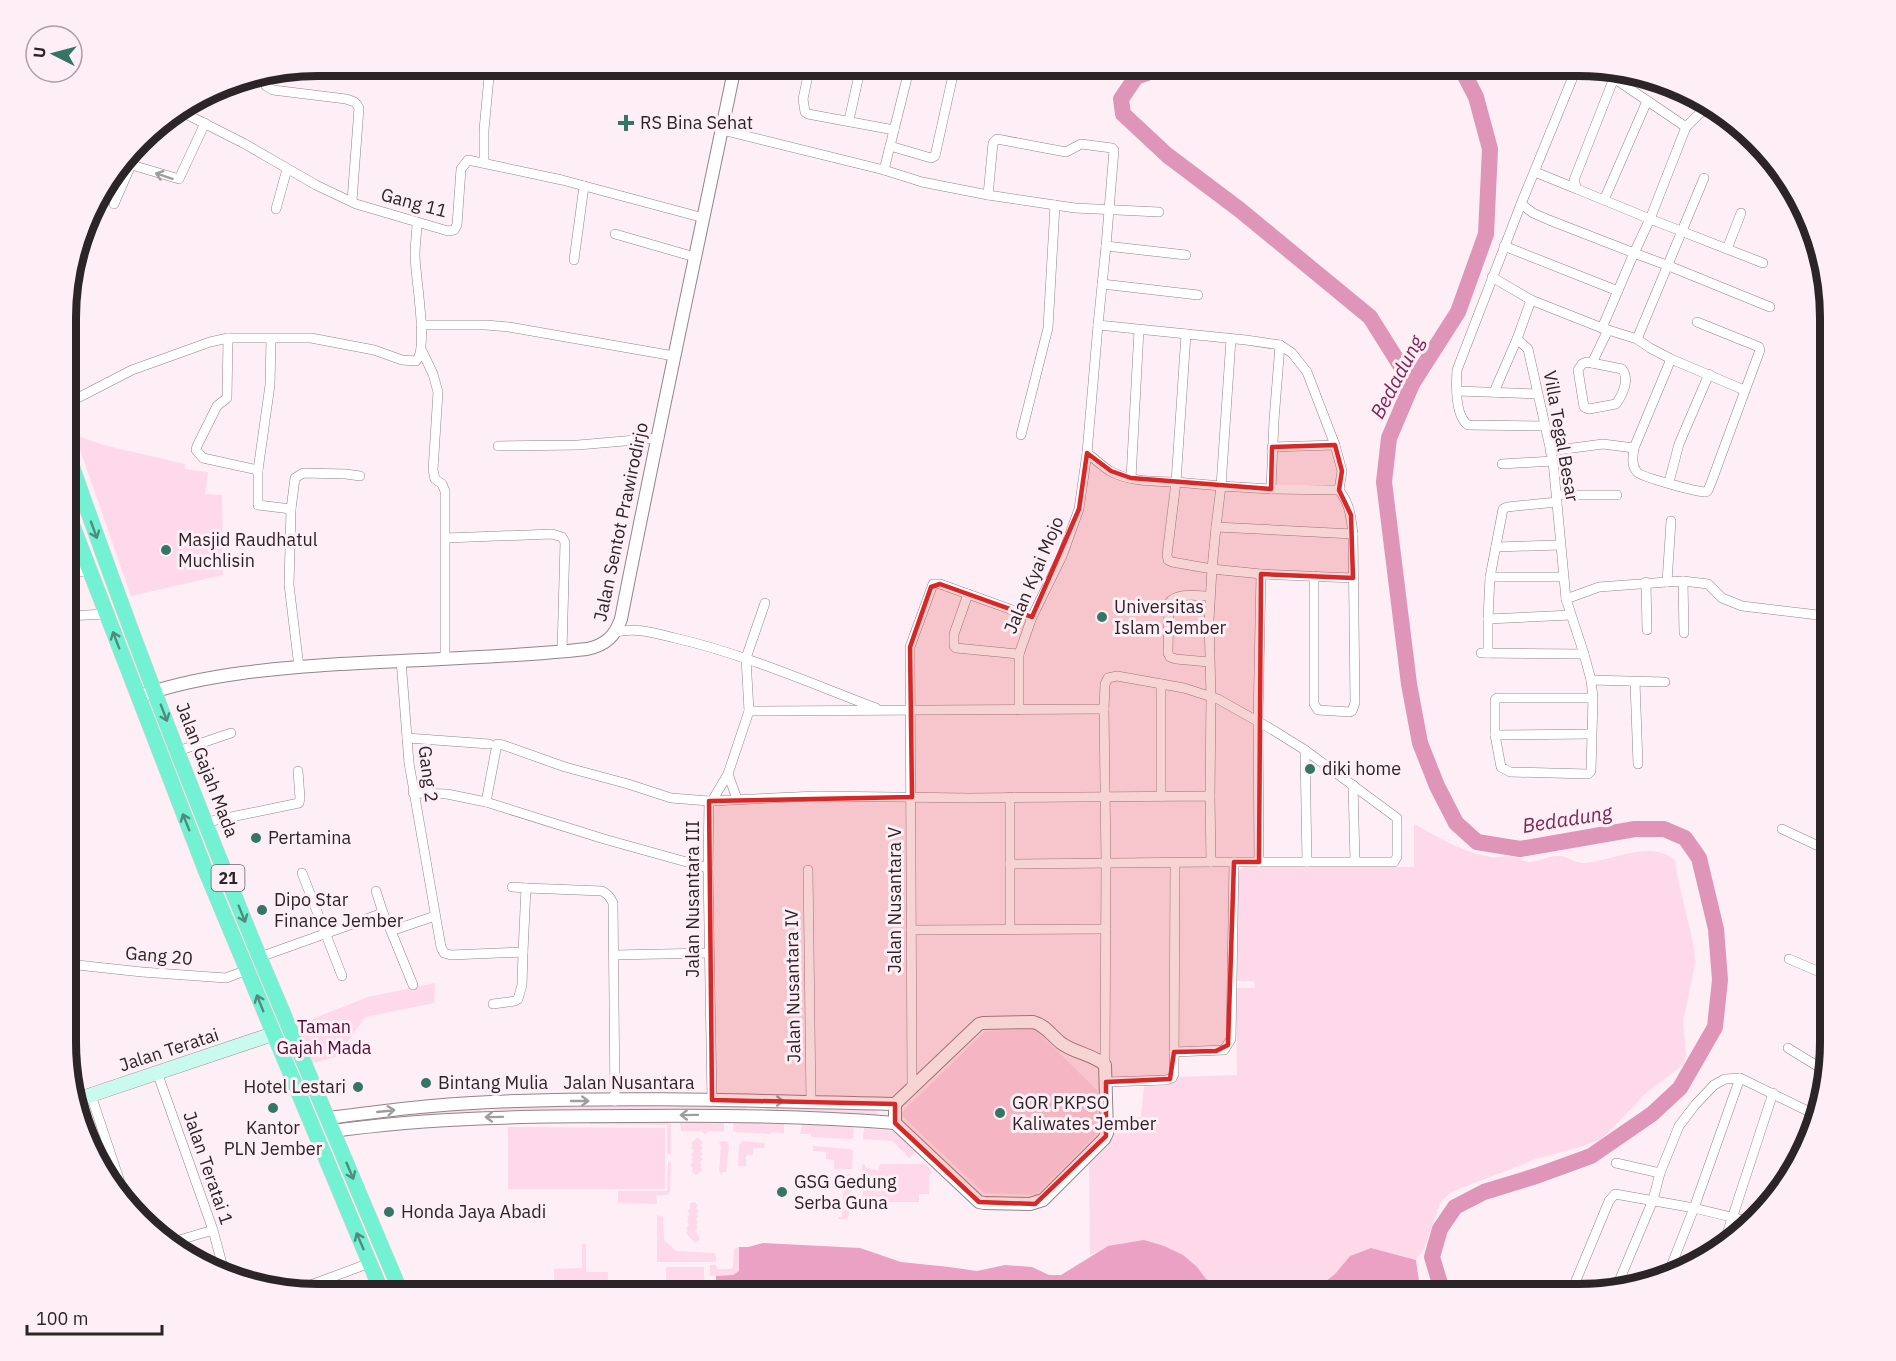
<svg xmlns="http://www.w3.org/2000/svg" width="1896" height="1361" font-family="'IBM Plex Sans',sans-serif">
	<rect width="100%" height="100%" fill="#feeef5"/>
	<g fill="#fed9e9">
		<path d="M75,435l28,10 82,19v5l23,3 -3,22 17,1 1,80 -92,21z"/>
		<path d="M1414,824c24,13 49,29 77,33 8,1 16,-2 23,0 7,1 10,6 17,5 10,-1 18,-7 28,-6 9,0 16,8 26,7 28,-2 64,-24 90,-3l3,20 16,67 1,17 -12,58 3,33 -2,9 -38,29 -44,46 -19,7 -47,13 -85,33 -11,11 -16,46 -8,11 -45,-12 -21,8 -15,18 -15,12 -28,4 -64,-2 -23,-9 -8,-12 -89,-21 -18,9 -1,-89 2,-4 17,-16 5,-27 28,-2 3,-31c12,0 26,3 31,-9l62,-2 -1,-87h19l-1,-7h-18l1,-109 7,-5h170z"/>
		<path d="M435,983l-1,20 -69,14 -27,39 -28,8 -13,-39 71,-28z"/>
		<path d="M1035,1029l62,61 1,43 -62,62 -52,-2 -84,-79 85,-83z"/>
		<path d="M744,1105l3,3 -3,2 -248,2 -3,-2 2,-3z"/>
		<path d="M767,1106l108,3 3,4 -3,3 -109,-5z"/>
		<path d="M481,1108l1,2 -2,2 -124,9v-2z"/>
		<path d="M734,1121l50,2v10l-13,-1v2l-36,-2 -2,-2z"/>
		<path d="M589,1122h81l1,2v30h-4v-29l-78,-1z"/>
		<path d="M680,1122h44v9h-15l-4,3 -3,-3h-21z"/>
		<path d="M802,1124l50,3 2,2 -1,9 -2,1 -40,-2v-3h-11z"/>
		<path d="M508,1127l157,1v61h-157z"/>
		<path d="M864,1128l30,3 22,21 -7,6 -17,-17 -29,-2z"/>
		<path d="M698,1137l5,6 -3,2 3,3 -3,3 3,3 -3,3 3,2 -3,3 2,3 -2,2 2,3 -6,5 -4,-3 1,-4 -3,-3 3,-3 -2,-2 2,-3 -2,-3 3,-3 -3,-3 2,-2 -2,-3z"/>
		<path d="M722,1141l6,1 1,4 -3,26h-4v4l-3,-5 2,-25 -2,-3z"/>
		<path d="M743,1141l22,2 -1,5h-11v7h-7v11h-8l1,-21z"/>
		<path d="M813,1146l37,3 3,2 -1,18h-18v-9l-8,-1v-7l-13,-1z"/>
		<path d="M668,1162h3l-1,29 -3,4h-11l1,9 -39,-1v-12h49z"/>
		<path d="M865,1164v3l13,4 2,-7h46l6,8 -3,4v18h-10v8h-37v4h-19l-1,-41z"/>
		<path d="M841,1174h9l2,3 -3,38 -2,4h-9v-2h4l2,-36 -4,-1z"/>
		<path d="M695,1202l3,4 -2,2 3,3 -3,3 3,2 -3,3 2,3 -2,3 2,2 -3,4 5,6 -2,4 -4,1 -8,-9 2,-2 -2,-3 3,-3 -2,-3 2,-3 -2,-2 3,-3 -3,-3 3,-2v-6z"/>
		<path d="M657,1215l6,2 1,23 12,11 38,2 2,3v6h-59z"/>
		<path d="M582,1244h4v28h22l-1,23h-53v-26l28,-1z"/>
		<path d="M739,1247v24l-6,4 -23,1v-11h6l1,4h14l2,-2 1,-18z"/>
		<path d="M666,1267h38v20l-38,1z"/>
	</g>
	<path fill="#eba1c4" d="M1144,1240l20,6 19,9 14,12 9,12 22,9 64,2 28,-4 15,-12 15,-18 21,-8 45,12 4,28 4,7h-598l-4,-6 -6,1 -2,5h-103v-11h5v-8l17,-1 6,-4v-24h9l15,-4 97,5 41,14 48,5 28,4 28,-6 27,2 17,8h12l47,-29z"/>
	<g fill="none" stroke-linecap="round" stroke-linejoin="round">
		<g stroke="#de95b8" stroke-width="16">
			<path d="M1166,66l-30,11 -15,22 2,15 44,41 73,55 130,107 42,67"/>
			<path d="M1447,1295l-5,-5 -10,-33 8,-28 15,-22 29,-15 52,-16 55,-20 61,-42 28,-26 35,-61 5,-47 -4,-51 -17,-71 -14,-20 -21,-9h-29l-115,20 -43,-7 -21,-19 -19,-37 -17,-43 -11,-59 -25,-202 5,-44 23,-54 46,-72 28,-78 4,-85 -14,-52 -16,-31"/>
		</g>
		<g stroke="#93848a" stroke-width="10">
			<g id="minor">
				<path d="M810,66l-7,33 2,13 3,2 86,16"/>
				<path d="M1577,67l-56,137 12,9 16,7 85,33 -32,75 -71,-28 -14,39 11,10 25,112 13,138 18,55 7,26 2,18 -2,73 -3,3 -78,-2 -9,-5 -6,-32v-35l2,-2h96"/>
				<path d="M1599,68l87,59 15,-15 14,-3"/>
				<path d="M1529,71l3,-5"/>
				<path d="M266,76v10l7,4 73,9c6,2 10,2 13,9l-7,93"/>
				<path d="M1614,78l-40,102 3,9 73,30 113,44"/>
				<path d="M180,111l65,33 71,41 40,19 92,27 6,-1 3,-5 4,-56 7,-9 94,20 142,38"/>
				<path d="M849,120l12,-54"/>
				<path d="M1686,127l-36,92 -16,34 35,13 101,41"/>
				<path d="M722,130l162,40 38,12 66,13 87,13 84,4"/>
				<path d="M890,146l41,12 4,-2 18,-81 -1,-5 -5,-4"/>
				<path d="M125,163l54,16 26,-56"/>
				<path d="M484,163v-33l6,-64"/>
				<path d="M884,170l26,-104"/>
				<path d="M1535,172l42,17"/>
				<path d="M988,195l5,-52 4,-4 69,13 15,-8 31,4 2,2 -8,96 -8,79 148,15 34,5 12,8 15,19 28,73 7,26 -3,19c11,14 12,27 14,44l2,169 -3,8 -2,1 -32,-2 -4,-6v-128"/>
				<path d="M1604,200l43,-99"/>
				<path d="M114,204l17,-39"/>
				<path d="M1521,204l-64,166c-1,15 -2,46 11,55l77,1"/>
				<path d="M276,209l11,-40"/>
				<path d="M615,234l80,23"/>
				<path d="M1106,246l80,9"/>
				<path d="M1504,246l114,45"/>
				<path d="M1727,249l14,-36"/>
				<path d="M574,260l10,-74"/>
				<path d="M1492,277l39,23"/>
				<path d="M1102,284l96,11"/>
				<path d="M421,325h65l23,2 165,29"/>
				<path d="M1098,325l-11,128c8,6 15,13 23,18 19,11 45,10 66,11l10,-148"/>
				<path d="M1602,328l35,11 13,9 21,11 73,31"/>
				<path d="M228,338l-1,60 -10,8 -20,40 -1,4 7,8 55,12 12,-85 1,-46"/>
				<path d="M1637,339l67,-161"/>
				<path d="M422,351l11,23 5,18 -5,78 2,9 7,5 3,7v167"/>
				<path d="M1671,359l-37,89c-1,8 -3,17 3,24 4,5 60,20 69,20l2,-2 3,-7 49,-133 -1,-3 -62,-25"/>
				<path d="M1587,362l35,7c8,10 1,25 -6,35l-27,5 -5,-2 -6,-37 4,-6z"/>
				<path d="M1592,363l16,-33"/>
				<path d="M1457,391l80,3"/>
				<path d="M1494,392l23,-53"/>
				<path d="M68,403l64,-33 78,-28 18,-4h83l63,12 28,10 14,1c13,-12 -1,-86 -1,-106 0,-11 2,-22 2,-33"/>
				<path d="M1021,435l27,-107 7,-123"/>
				<path d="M498,446l80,-1 81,-7"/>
				<path d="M1272,447l63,-2"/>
				<path d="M1550,451l53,-7 31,4"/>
				<path d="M1502,464l51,-3"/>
				<path d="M258,470v35l33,4"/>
				<path d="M1131,478l8,-148"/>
				<path d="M1669,482l10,-38 30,-70"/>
				<path d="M1271,489l3,-69 6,-75"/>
				<path d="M1557,495h60"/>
				<path d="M1557,502l-50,5 -4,2 -13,68 -2,42 83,-4"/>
				<path d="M1216,527l5,-41 50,3 68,1"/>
				<path d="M446,538l106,-4 10,3 3,5 -3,109"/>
				<path d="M1496,547l64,-2"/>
				<path d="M68,572h22"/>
				<path d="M1261,574l-49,-5 4,-42 137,7"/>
				<path d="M1490,577h73"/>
				<path d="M1683,581l25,3 14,14 20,8 76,9 11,-2"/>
				<path d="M1646,582l1,48"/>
				<path d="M1667,582l16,-1 1,52"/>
				<path d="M968,594l-14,40v12l2,2 63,6"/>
				<path d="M1566,599l33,-12 68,-5 4,-61"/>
				<path d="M68,616l38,-2"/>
				<path d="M1488,619v34"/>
				<path d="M616,632c21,-5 38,1 59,6 69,16 135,45 201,70"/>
				<path d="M1481,653l103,1"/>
				<path d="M401,660l8,103 32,184 3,6 7,2 72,-3 3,-64 -14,-1"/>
				<path d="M1209,662l-33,-3 -6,-2 -2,-4 1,-50c8,-11 28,-7 40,-7"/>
				<path d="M299,667l-10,-82 2,-76 4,-31 8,-5 43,1 14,2"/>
				<path d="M1591,680l74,2"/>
				<path d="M1635,682l3,82"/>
				<path d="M1161,684v112"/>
				<path d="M1019,710v-56l13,-37 30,-61 17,-47 8,-56"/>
				<path d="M749,711l355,-2"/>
				<path d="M1495,735l96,-1"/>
				<path d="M407,738l82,6"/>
				<path d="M1305,750l2,112"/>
				<path d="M178,751l53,-18"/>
				<path d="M728,774l9,25"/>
				<path d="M1353,785l2,76"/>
				<path d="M413,793l34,1 39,8 118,37 104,29"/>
				<path d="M1210,796l1,-100 -2,-76 3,-51 -40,-7 -4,-2 -1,-5 9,-73 45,4 10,-147"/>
				<path d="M712,801l105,-5 152,2 241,-2 1,66 -201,2v65"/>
				<path d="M486,802l11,-58 6,1 62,22 63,17 43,14 38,3"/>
				<path d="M207,822l92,-19 1,-5 -2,-27"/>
				<path d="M1782,829l47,22"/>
				<path d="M1259,862l-1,-142 3,-146 92,4"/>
				<path d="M1010,864v-67"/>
				<path d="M808,870l3,231"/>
				<path d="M302,873l40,103"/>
				<path d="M526,888l76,3c6,3 8,6 11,12l2,198"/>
				<path d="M376,891l7,22 8,18 44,-15"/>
				<path d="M911,930l195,-1"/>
				<path d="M391,931l22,54"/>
				<path d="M614,955l95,-2"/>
				<path d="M260,957l123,-44"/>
				<path d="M1789,959l40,17"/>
				<path d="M68,964l74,8 84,6 21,-8"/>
				<path d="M493,1004l22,-3 3,-2 4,-14 1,-33"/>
				<path d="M1788,1048l39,24"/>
				<path d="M1174,1052l50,-2 7,-11 3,-177"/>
				<path d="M1105,1065l1,-202 -2,-154 1,-25 3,-6 9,-2 67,12 34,11 55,31 32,20 92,68v39l-3,5h-183"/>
				<path d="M157,1072l56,158 12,45"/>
				<path d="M1740,1078l-46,130 54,13"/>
				<path d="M1106,1082l60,-2 6,-2 2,-4 1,-211"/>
				<path d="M912,1088l-2,-441 23,-63h7l92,33"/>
				<path d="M91,1095l34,102"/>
				<path d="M712,1100l-4,-232 1,-67h3l16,-27 21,-63 -3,-53 19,-55"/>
				<path d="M1616,1163l44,10"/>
				<path d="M1794,1166l18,-54"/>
				<path d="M1725,1240l48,-147"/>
				<path d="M166,1244l47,-14"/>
				<path d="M1617,1286l36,-86 7,-27 19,-47 16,-21 19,-20 11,-6 15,-1 78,38"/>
				<path d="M297,1290l73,-27"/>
				<path d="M1570,1295l39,-94 6,-7 79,14 -26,66"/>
			</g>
		</g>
		<g stroke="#93848a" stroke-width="14">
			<g id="tertiary">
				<path d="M146,694c60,-20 131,-26 194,-30 83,-5 166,-6 247,-15 19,-4 28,-13 34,-30 36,-185 76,-369 114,-553"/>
				<path d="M1033,1022c12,3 18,13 28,21 13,10 31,11 44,22l2,68 -3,6 -61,61 -13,4 -46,-1 -5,-1 -84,-79v-19l84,-80 4,-1z"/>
				<path d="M328,1118c54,-7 108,-14 163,-16 134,-6 270,-1 404,2"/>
				<path d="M333,1131c101,-14 202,-15 303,-15 86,-1 173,0 259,7"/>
			</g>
		</g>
		<g stroke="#93848a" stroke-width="15">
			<path id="secondary" d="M76,1100l197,-66"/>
		</g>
		<g stroke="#d5d3d4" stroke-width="16">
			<g id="trunk">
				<path d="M68,455c59,169 123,336 191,501 47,113 96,226 143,339"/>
				<path d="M68,514l139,360 176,421"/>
			</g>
		</g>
		<use href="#minor" stroke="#fff" stroke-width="9"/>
		<use href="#tertiary" stroke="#fff" stroke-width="12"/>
		<use href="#secondary" stroke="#cafaee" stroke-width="14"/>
		<use href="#trunk" stroke="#73f2d3" stroke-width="15"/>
	</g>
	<defs><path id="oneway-shaft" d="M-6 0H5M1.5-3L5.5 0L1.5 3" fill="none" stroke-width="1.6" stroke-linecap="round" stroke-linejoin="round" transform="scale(1.5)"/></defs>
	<g stroke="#a09d9e">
		<use href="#oneway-shaft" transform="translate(164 176) rotate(-162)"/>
		<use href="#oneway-shaft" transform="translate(580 1101)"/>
		<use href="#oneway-shaft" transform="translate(775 1101) rotate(1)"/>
		<use href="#oneway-shaft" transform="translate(386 1111) rotate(-6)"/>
		<use href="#oneway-shaft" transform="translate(689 1115) rotate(179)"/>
		<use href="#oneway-shaft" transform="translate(494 1117) rotate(179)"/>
	</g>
	<g stroke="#4f8c7d">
		<use href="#oneway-shaft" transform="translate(94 530) rotate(70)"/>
		<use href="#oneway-shaft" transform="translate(116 640) rotate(-111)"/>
		<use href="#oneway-shaft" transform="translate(164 713) rotate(69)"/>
		<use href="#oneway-shaft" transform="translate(186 822) rotate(-112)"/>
		<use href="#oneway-shaft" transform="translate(242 914) rotate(68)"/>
		<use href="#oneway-shaft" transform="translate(260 1003) rotate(-112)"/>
		<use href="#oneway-shaft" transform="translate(350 1171) rotate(67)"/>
		<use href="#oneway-shaft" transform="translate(360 1241) rotate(-113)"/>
	</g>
	<path fill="#d62828" fill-opacity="0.2" stroke="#d62828" stroke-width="4.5" stroke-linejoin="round" d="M1335,445l7,26 -3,19 12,25 2,63 -92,-4 -2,288h-25l-6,183 -12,6 -42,1 -4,27 -64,3v54l-71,68 -56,-2 -84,-79v-19l-183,-4 -3,-299 203,-4 -2,-150 21,-60 9,-3 92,33 47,-108 8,-56 24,18 20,7 140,11 1,-42z"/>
	<g fill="#357564" stroke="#feeef5" stroke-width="2">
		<path d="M623 114h6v6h6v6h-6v6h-6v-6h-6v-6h6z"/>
		<circle cx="166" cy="550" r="6"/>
		<circle cx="1102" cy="617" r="6"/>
		<circle cx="1310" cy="769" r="6"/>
		<circle cx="256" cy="838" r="6"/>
		<circle cx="262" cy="910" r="6"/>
		<circle cx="426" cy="1083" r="6"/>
		<circle cx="358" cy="1087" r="6"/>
		<circle cx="273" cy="1108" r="6"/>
		<circle cx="1000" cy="1113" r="6"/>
		<circle cx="782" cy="1192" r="6"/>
		<circle cx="389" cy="1212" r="6"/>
	</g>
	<g text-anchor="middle" stroke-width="6" stroke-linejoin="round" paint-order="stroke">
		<rect fill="#feeef5" stroke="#6a6165" stroke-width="1.5" x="211.5" y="865" width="33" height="26" rx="4.5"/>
		<g font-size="16" font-weight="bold" fill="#2b2527">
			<text x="228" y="884">21</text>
		</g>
		<g font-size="18" fill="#2b2527" stroke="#feeef5" text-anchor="start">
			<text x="640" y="129">RS Bina Sehat</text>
			<text x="178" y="546">Masjid Raudhatul<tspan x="178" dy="21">Muchlisin</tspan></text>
			<text x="1114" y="613">Universitas<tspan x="1114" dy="21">Islam Jember</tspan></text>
			<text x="1322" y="775">diki home</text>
			<text x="268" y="844">Pertamina</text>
			<text x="274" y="906">Dipo Star<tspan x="274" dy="21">Finance Jember</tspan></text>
			<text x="438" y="1089">Bintang Mulia</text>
			<text x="346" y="1093" text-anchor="end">Hotel Lestari</text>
			<text x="1012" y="1109">GOR PKPSO<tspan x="1012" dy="21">Kaliwates Jember</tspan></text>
			<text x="273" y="1134" text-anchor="middle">Kantor<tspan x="273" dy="21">PLN Jember</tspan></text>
			<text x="794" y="1188">GSG Gedung<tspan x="794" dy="21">Serba Guna</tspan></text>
			<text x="401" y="1218">Honda Jaya Abadi</text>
		</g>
		<g font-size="18" fill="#2b2527" stroke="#feeef5">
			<text transform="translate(414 203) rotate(15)" y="6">Gang 11</text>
			<text transform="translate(1561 436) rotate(80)" y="6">Villa Tegal Besar</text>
			<text transform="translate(621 522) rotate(-78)" y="6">Jalan Sentot Prawirodirjo</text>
			<text transform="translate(1034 575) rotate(-67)" y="6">Jalan Kyai Mojo</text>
			<text transform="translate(207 770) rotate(69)" y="6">Jalan Gajah Mada</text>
			<text transform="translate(428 774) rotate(83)" y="6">Gang 2</text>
			<text transform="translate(693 899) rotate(-90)" y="6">Jalan Nusantara III</text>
			<text transform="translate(895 900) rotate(-90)" y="6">Jalan Nusantara V</text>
			<text transform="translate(159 956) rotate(5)" y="6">Gang 20</text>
			<text transform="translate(793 986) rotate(-91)" y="6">Jalan Nusantara IV</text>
			<text transform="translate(169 1050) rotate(-18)" y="6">Jalan Teratai</text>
			<text x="629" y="1089">Jalan Nusantara</text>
			<text transform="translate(208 1168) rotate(71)" y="6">Jalan Teratai 1</text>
		</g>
		<g font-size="18" fill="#4d0d32" stroke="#feeef5">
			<text x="324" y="1033">Taman<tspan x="324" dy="21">Gajah Mada</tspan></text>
		</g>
		<g font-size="20" font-style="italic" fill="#7b2655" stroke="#feeef5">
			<text transform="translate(1397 377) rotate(-62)" y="7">Bedadung</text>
			<text transform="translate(1567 819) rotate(-9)" y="7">Bedadung</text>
		</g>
	</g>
	<path d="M0 0H1896V1361H0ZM318 76H1578A242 242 0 0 1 1820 318V1042A242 242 0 0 1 1578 1284H318A242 242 0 0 1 76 1042V318A242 242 0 0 1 318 76Z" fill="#feeef5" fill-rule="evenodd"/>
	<path fill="none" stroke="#2b2527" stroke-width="8" d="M318 76H1578A242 242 0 0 1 1820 318V1042A242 242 0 0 1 1578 1284H318A242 242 0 0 1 76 1042V318A242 242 0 0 1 318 76Z"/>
	<g transform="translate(54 54) rotate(276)"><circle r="28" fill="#feeef5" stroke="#aa9ea3" stroke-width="1.5"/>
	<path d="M0-4.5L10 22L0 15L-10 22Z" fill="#357564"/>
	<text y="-9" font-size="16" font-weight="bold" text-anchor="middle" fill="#2b2527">U</text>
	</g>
	<path d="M27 1325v9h135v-9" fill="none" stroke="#2b2527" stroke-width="3"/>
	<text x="36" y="1325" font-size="18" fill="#2b2527" stroke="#feeef5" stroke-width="4.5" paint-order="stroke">100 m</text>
</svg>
